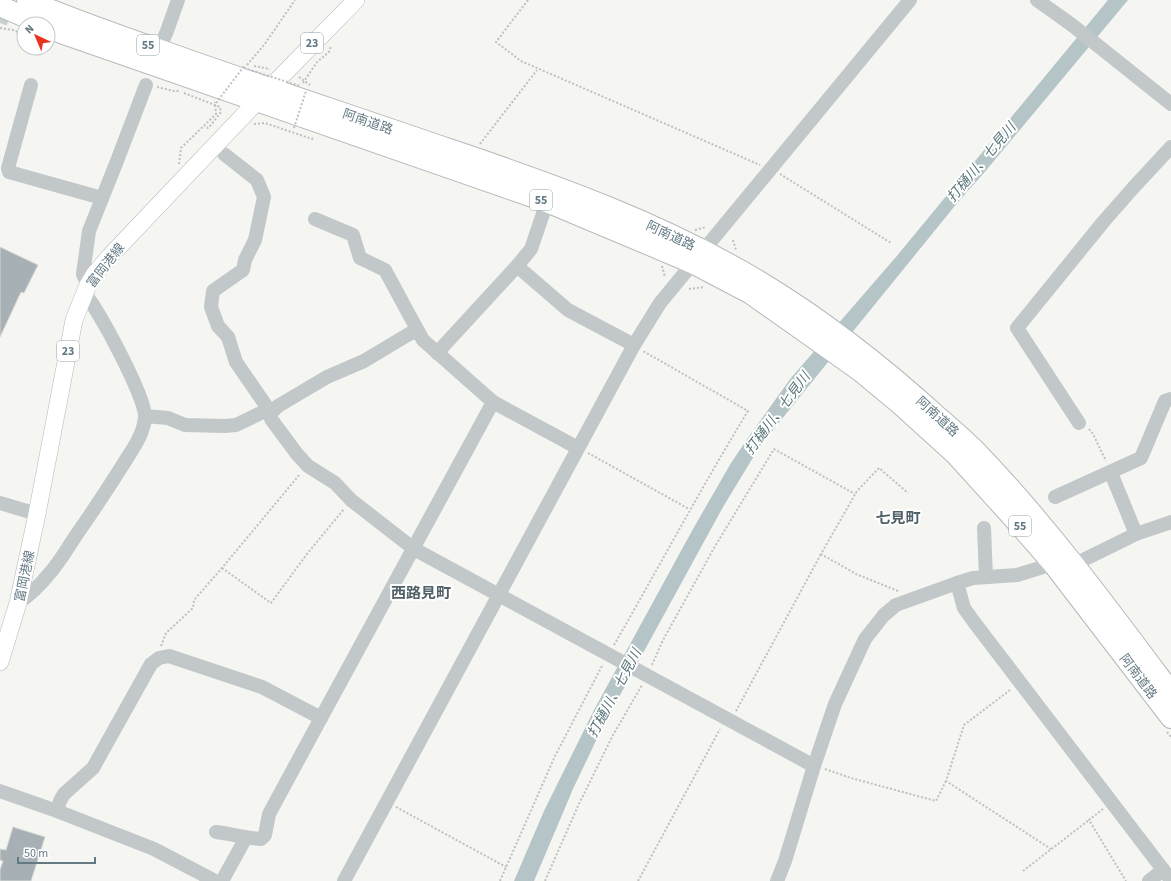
<svg xmlns="http://www.w3.org/2000/svg" width="1171" height="881" font-family="'Source Sans 3','Noto Sans JP',sans-serif">
	<rect width="100%" height="100%" fill="#f5f5f1"/>
	<path fill="#b5c5c7" d="M1108,0h20l-145,174 -25,28 -198,244 -37,61 -121,221 -29,61 -39,92h-20l30,-70 50,-101 99,-181 38,-66 19,-28 41,-57 105,-121z"/>
	<g fill="#a7b1b5" stroke="#d7d6d4">
		<path d="M0,247l38,18 -14,28 -3,-1 -21,45z"/>
		<path d="M13,827l32,10 -14,44h-31v-11l3,-9 -3,-1v-11l6,1z"/>
	</g>
	<g fill="none" stroke-linecap="round" stroke-linejoin="round">
		<path stroke="#c9d0d0" stroke-width="14" stroke-dasharray="14 7" stroke-linecap="butt" d="M0,23l9,-23"/>
		<g stroke="#b5babd" stroke-width="18">
			<path id="major" d="M0,662l18,-59 19,-89 37,-194 14,-35 6,-10 16,-19 154,-162 92,-94"/>
		</g>
		<g stroke="#b5b9bb" stroke-width="22">
			<g id="highway">
				<path d="M27,0c47,20 94,36 142,53 93,33 187,64 280,96 107,36 213,74 310,132 63,38 122,84 176,133 14,12 28,24 41,37 72,75 133,158 195,241"/>
				<path d="M0,6l41,18"/>
				<path d="M48,27l13,6 486,169 145,61 59,31 109,77 41,34 54,49 58,64 40,46 118,154"/>
			</g>
		</g>
		<g stroke="#bec0c2" stroke-width="2" stroke-dasharray="2 2" stroke-linecap="butt">
			<path d="M528,0l-32,42 25,19 239,104"/>
			<path d="M0,28l13,2 10,4"/>
			<path d="M247,65l17,-20 31,-45"/>
			<path d="M254,66l16,3"/>
			<path d="M299,77l11,8"/>
			<path d="M303,83l14,-21 12,-10 2,-6"/>
			<path d="M157,87l17,4h6"/>
			<path d="M184,93l36,14 1,5 -10,13 -3,3 -4,-2"/>
			<path d="M254,124l11,-1 47,16 2,-2"/>
			<path d="M480,144l57,-74"/>
			<path d="M179,164l2,-16 35,-34 -1,-12"/>
			<path d="M780,174l111,69"/>
			<path d="M695,230l11,-3"/>
			<path d="M733,240l3,10"/>
			<path d="M662,266l3,11"/>
			<path d="M689,289l15,-2"/>
			<path d="M1089,429l4,5 13,27"/>
			<path d="M588,453l101,56"/>
			<path d="M222,568l49,35 36,-49 37,-45"/>
			<path d="M898,591l-42,-17 -35,-20 36,-63 22,-23 29,25"/>
			<path d="M614,645c45,-78 87,-157 134,-234l-105,-60"/>
			<path d="M161,646l5,-13 27,-25 1,-8 28,-32 78,-94"/>
			<path d="M652,665l11,-25 51,-92 60,-99 81,45"/>
			<path d="M1010,690l-46,35 -18,56 105,68"/>
			<path d="M736,711l85,-157"/>
			<path d="M1167,732l4,5"/>
			<path d="M825,769l26,9 85,23 10,-20"/>
			<path d="M396,807l110,60"/>
			<path d="M1103,809l-14,11 37,61"/>
			<path d="M1023,871l66,-51"/>
			<path d="M500,881l55,-125 48,-92"/>
			<path d="M545,881l33,-75 34,-69 30,-52"/>
			<path d="M638,881l82,-152"/>
		</g>
		<g stroke="#c2c7c9" stroke-width="14">
			<path d="M1037,0l35,25 99,79"/>
			<path d="M159,49l8,-18 11,-31"/>
			<path d="M31,85l-23,83 1,4 93,26"/>
			<path d="M224,154l33,26 7,17 -9,43 -10,20 -2,10 -30,21 -2,16 7,19 10,11 8,25 35,51v6l26,35 11,12 27,17 16,17 63,49 400,217"/>
			<path d="M315,219l38,16 7,23 25,12 33,61"/>
			<path d="M517,266l51,44 66,35"/>
			<path d="M88,285l-5,-11 6,-43 28,-70 29,-76"/>
			<path d="M437,353l80,-87 14,-17 16,-47"/>
			<path d="M271,413l7,-7 49,-29 37,-16 45,-27 9,-3 5,9 70,62 85,46"/>
			<path d="M145,416l23,2 17,7 40,1 11,-1 27,-13 8,1"/>
			<path d="M1079,423l-62,-95 87,-107 29,-33 38,-41"/>
			<path d="M1111,473l25,61"/>
			<path d="M1055,497l86,-39 24,-57 6,-2"/>
			<path d="M0,503l37,11"/>
			<path d="M984,528l2,49"/>
			<path d="M957,583l7,25 10,14 197,258"/>
			<path d="M18,603c12,-8 22,-18 31,-29 11,-12 19,-27 28,-40 16,-23 32,-47 47,-71 8,-13 20,-29 21,-46 1,-19 -47,-109 -61,-124"/>
			<path d="M321,718l172,-316"/>
			<path d="M0,791l57,20 97,38 61,32"/>
			<path d="M57,811l3,-10 4,-7 29,-26 58,-104 8,-6 10,-2 93,31 59,31 -52,96 -4,21 -4,4c-15,-1 -29,-5 -45,-7"/>
			<path d="M222,881l22,-40 4,-3"/>
			<path d="M344,881l290,-536 26,-42 250,-303"/>
			<path d="M777,881l8,-20 29,-95 21,-62 30,-65 19,-24 12,-10 61,-22 16,-5 44,-3 36,-11h22l61,-30 35,-12"/>
			<path d="M1149,881l14,-11"/>
		</g>
		<use href="#major" stroke="#fff" stroke-width="17"/>
		<use href="#highway" stroke="#fff" stroke-width="20"/>
		<g stroke="#bec0c2" stroke-width="2" stroke-dasharray="2 2" stroke-linecap="butt">
			<path d="M244,68l56,18"/>
			<path d="M216,103l29,-38"/>
			<path d="M294,128l12,-37"/>
		</g>
	</g>
	<g text-anchor="middle" stroke-width="4" stroke-linejoin="round" paint-order="stroke">
		<g fill="#fff" stroke="#92a1a9" stroke-width="1">
			<rect x="301" y="33" width="22" height="20" rx="3"/>
			<rect x="137" y="35" width="22" height="20" rx="3"/>
			<rect x="530" y="190" width="22" height="20" rx="3"/>
			<rect x="57" y="341" width="22" height="20" rx="3"/>
			<rect x="1009" y="516" width="22" height="20" rx="3"/>
		</g>
		<g font-size="12" font-weight="bold" fill="#637984">
			<text x="312" y="47">23</text>
			<text x="148" y="49">55</text>
			<text x="541" y="204">55</text>
			<text x="68" y="355">23</text>
			<text x="1020" y="530">55</text>
		</g>
		<g font-size="13" fill="#637984" stroke="#fff">
			<text transform="translate(368 121) rotate(19)" y="5">阿南道路</text>
			<text transform="translate(671 235) rotate(25)" y="5">阿南道路</text>
			<text transform="translate(105 265) rotate(-52)" y="5">富岡港線</text>
			<text transform="translate(938 416) rotate(42)" y="5">阿南道路</text>
			<text transform="translate(24 576) rotate(-78)" y="5">富岡港線</text>
			<text transform="translate(1139 676) rotate(53)" y="5">阿南道路</text>
		</g>
		<g font-size="14" font-style="italic" fill="#5a767a" stroke="#fff">
			<text transform="translate(981 162) rotate(-50)" y="5">打樋川、七見川</text>
			<text transform="translate(777 413) rotate(-53)" y="5">打樋川、七見川</text>
			<text transform="translate(614 693) rotate(-62)" y="5">打樋川、七見川</text>
		</g>
		<g font-size="15" font-weight="bold" fill="#516168" stroke="#fff">
			<text x="898" y="523">七見町</text>
			<text x="421" y="598">西路見町</text>
		</g>
	</g>
	<g transform="translate(36 36) rotate(316)"><circle r="19" fill="#ffffff" stroke="#c1c9ce"/>
	<path d="M0-3L7 15L0 10L-7 15Z" fill="#e9321d"/>
	<text y="-6" font-size="11" font-weight="bold" text-anchor="middle" fill="#637984">N</text>
	</g>
	<path d="M18 857v6h77v-6" fill="none" stroke="#637984" stroke-width="2"/>
	<text x="24" y="857" font-size="12" fill="#637984" stroke="#ffffff" stroke-width="3" paint-order="stroke">50 m</text>
</svg>
